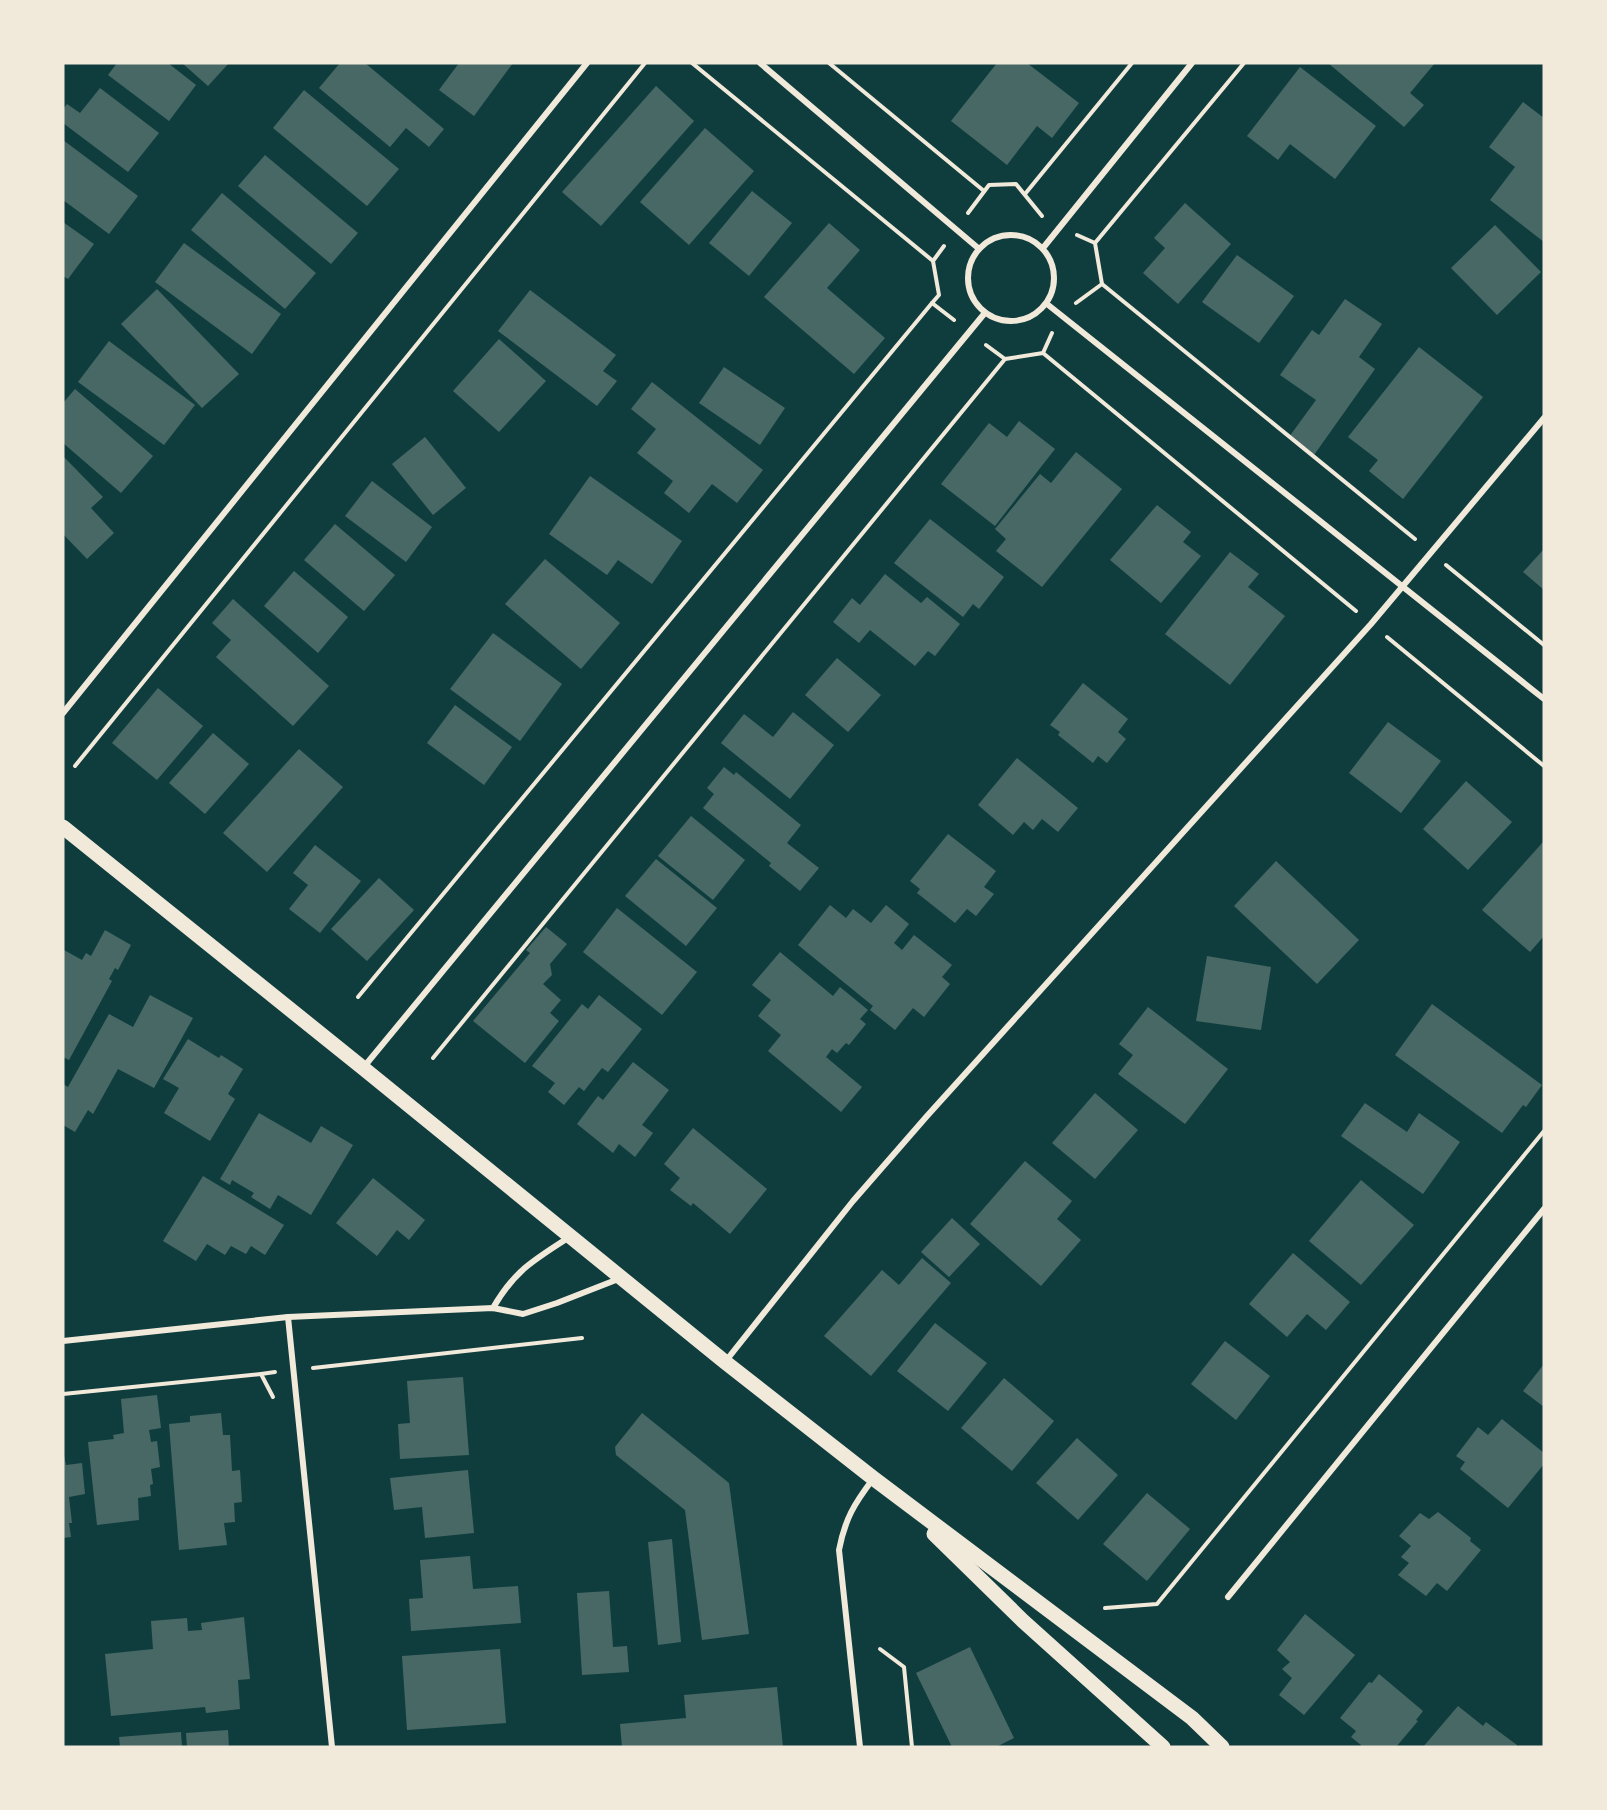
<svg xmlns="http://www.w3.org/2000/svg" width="1607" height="1810" font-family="Manrope,sans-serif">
	<rect width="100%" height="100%" fill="#0f3d3e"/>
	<g fill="#486865">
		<path d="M117,63h51l28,22 -27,36 -61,-46z"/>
		<path d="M182,63h47l-21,23z"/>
		<path d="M340,63h25l79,66 -15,18 -23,-19 -16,19 -71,-59z"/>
		<path d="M459,63h54l-39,53 -35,-26z"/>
		<path d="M997,63h30l52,40 -27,35 -15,-12 -30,39 -56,-44z"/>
		<path d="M1328,63h107l-25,30 14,12 -20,22z"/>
		<path d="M1300,67l76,59 -41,53 -45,-35 -12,16 -31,-24z"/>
		<path d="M656,86l38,35 -93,105 -39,-34z"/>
		<path d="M100,88l59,45 -31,39 -65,-49v-14l4,-5 13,9z"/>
		<path d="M304,90l95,79 -32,37 -94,-78z"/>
		<path d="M1523,102l21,16v124l-54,-42 25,-33 -26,-20z"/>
		<path d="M705,128l49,43 -65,74 -49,-43z"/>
		<path d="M63,140l75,56 -29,38 -46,-34z"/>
		<path d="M265,155l93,78 -27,31 -93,-78z"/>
		<path d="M752,191l40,32 -43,53 -40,-33z"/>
		<path d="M222,193l94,80 -31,36 -94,-79z"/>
		<path d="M1185,203l46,41 -53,60 -35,-31 22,-25 -11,-10z"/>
		<path d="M63,222l31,22 -26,35 -5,-3z"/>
		<path d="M829,223l31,27 -33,38 58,50 -31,36 -90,-77z"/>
		<path d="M1495,225l46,47 -44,43 -46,-47z"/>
		<path d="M184,243l97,71 -29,40 -97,-72z"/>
		<path d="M1237,255l57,41 -35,47 -57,-41z"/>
		<path d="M157,289l82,85 -37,34 -81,-84z"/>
		<path d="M530,290l86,65 -13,16 14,10 -20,25 -99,-75z"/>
		<path d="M1345,299l37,25 -23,33 16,12 -61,86 -25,-18 27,-37 -36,-25 32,-45 7,5z"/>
		<path d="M499,339l47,42 -47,51 -46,-41z"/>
		<path d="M109,341l86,64 -31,40 -86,-63z"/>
		<path d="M1419,347l64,50 -80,102 -34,-28 9,-11 -30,-23z"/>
		<path d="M724,367l61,41 -25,37 -61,-42z"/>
		<path d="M652,382l111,88 -26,33 -25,-19 -23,29 -25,-20 9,-12 -36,-28 19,-24 -25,-20z"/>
		<path d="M75,389l78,67 -32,37 -58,-50v-40z"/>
		<path d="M1019,421l36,28 -60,77 -54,-42 48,-61 18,14z"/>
		<path d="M425,437l41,51 -33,27 -41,-51z"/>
		<path d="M1076,452l46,37 -80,98 -46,-36 10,-12 -11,-10 45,-55 11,9z"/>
		<path d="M63,456l40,41 -12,11 23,25 -27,26 -24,-25z"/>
		<path d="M590,476l92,65 -30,43 -34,-24 -11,15 -58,-41z"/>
		<path d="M372,481l60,46 -26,35 -61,-46z"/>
		<path d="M1157,505l34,27 -8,10 18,14 -40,47 -51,-43z"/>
		<path d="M930,519l74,58 -25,32 -6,-5 -10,13 -69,-54z"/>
		<path d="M335,524l60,51 -31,36 -60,-51z"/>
		<path d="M1544,549v41l-21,-18z"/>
		<path d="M1230,552l29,22 -11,13 37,29 -55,69 -65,-51z"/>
		<path d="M545,559l75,64 -39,46 -76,-65z"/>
		<path d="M294,571l54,46 -30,36 -54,-47z"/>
		<path d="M885,574l36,29 6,-6 33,27 -25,32 -7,-5 -13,15 -45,-36 -11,13 -26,-21 19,-24 8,7z"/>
		<path d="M233,599l96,87 -36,40 -77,-69 15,-17 -19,-17z"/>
		<path d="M493,633l69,51 -42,57 -70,-52z"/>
		<path d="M837,658l44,37 -33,37 -43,-37z"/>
		<path d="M1083,683l45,36 -10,13 8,7 -19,24 -9,-7 -5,7 -35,-28 2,-3 -10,-7z"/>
		<path d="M158,688l45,38 -46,54 -45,-37z"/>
		<path d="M455,705l57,42 -28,38 -57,-42z"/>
		<path d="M793,712l41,33 -44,54 -69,-56 23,-29 29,23z"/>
		<path d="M1388,722l53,39 -40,52 -52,-40z"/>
		<path d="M213,733l36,31 -44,50 -36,-31z"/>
		<path d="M299,749l44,38 -76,85 -44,-39z"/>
		<path d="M1017,758l61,50 -20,24 -16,-13 -9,11 -9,-8 -11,13 -35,-30z"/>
		<path d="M724,767l10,8 2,-3 65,53 -14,18 32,25 -19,23 -31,-25 2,-3 -68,-55 11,-14 -7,-6z"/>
		<path d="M1466,781l46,41 -44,48 -45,-41z"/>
		<path d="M691,816l54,44 -32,40 -55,-44z"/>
		<path d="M948,834l48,37 -12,16 10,7 -18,22 -9,-7 -12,14 -38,-30 3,-4 -10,-8z"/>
		<path d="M1543,842l1,94 -14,16 -48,-42z"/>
		<path d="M315,845l46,36 -41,52 -31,-24 19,-24 -15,-12z"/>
		<path d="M656,859l61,49 -31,38 -61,-50z"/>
		<path d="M1276,861l83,79 -42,44 -83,-78z"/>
		<path d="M379,878l35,32 -47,51 -36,-32z"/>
		<path d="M830,905l16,13 7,-9 18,14 15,-18 23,19 -15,19 8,7 12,-15 38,30 -10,12 8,7 -26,33 -11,-9 -18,22 -25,-20 3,-4 -75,-61z"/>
		<path d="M617,908l80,64 -35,43 -79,-63z"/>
		<path d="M546,927l21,17 -17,20 2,11 -9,9 18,16 -11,13 9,8 -34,42 -52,-42 57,-68 -4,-3z"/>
		<path d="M105,930l26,15 -13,25 -3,-2 -6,11 3,2 -43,79 -6,-3v-104l1,-3 18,10 4,-7 5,3z"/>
		<path d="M780,952l53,44 7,-9 28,23 -8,9 6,5 -17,21 -3,-2 -9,10 -5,-4 -6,8 36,30 -21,25 -73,-61 13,-16 -23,-19 13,-16 -19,-15z"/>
		<path d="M1207,956l64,11 -10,63 -65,-9z"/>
		<path d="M150,995l43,23 -39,70 -36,-19 -25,45 -5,-4 -13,22 -12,-7v-41l5,3 41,-73 24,13z"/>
		<path d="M599,995l43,34 -34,43 -6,-4 -18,23 -5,-4 -15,18 -16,-13 7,-9 -23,-17 50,-62 6,5z"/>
		<path d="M1432,1004l110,81 -16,22 -3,-2 -21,28 -107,-78z"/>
		<path d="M1148,1007l80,62 -43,55 -67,-50 15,-19 -14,-11z"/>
		<path d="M188,1039l31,19 2,-3 22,14 -15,25 7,5 -25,42 -46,-28 15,-25 -16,-9z"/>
		<path d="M633,1062l36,28 -27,35 11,8 -18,24 -16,-13 -6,9 -36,-29 21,-28 5,4z"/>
		<path d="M1095,1093l43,37 -43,49 -43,-36z"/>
		<path d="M1365,1103l42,29 12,-19 41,29 -37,52 -82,-58z"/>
		<path d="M259,1113l52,30 10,-17 32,19 -42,70 -33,-20 -8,14 -19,-12 3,-4 -22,-13 -2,5 -10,-6z"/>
		<path d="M693,1128l74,61 -37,45 -37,-31 -2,3 -21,-16 10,-12 -16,-14z"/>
		<path d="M1025,1161l47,40 -15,18 24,21 -40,46 -71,-62z"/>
		<path d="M203,1176l81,49 -19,30 -14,-9 -5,8 -15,-8 -6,9 -18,-11 -11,17 -33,-20z"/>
		<path d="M373,1178l52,42 -16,20 -12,-10 -20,26 -41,-33z"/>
		<path d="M1361,1180l53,45 -53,60 -52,-44z"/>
		<path d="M952,1218l28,26 -31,33 -28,-25z"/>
		<path d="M1293,1253l57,49 -24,28 -19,-16 -20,23 -38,-33z"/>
		<path d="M922,1258l29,25 -80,93 -47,-40 58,-66 17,15z"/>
		<path d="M935,1323l52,40 -39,48 -51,-40z"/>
		<path d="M1225,1341l45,35 -34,44 -45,-36z"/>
		<path d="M1544,1364v43l-21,-16z"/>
		<path d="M463,1377l6,78 -69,4 -2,-35 12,-1 -3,-42z"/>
		<path d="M1004,1378l50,43 -42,50 -51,-43z"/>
		<path d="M157,1395l4,33 -12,2 2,12 6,-1 3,26 -9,2 2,15 -3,1 1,11 -13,2 1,22 -42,5 -9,-83 26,-3 -1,-4 11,-2 -3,-34z"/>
		<path d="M221,1413l2,22h7l2,36 8,-1 2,32 -8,1 1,19 -11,1 3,22 -48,5 -10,-126 21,-2v-6z"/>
		<path d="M642,1413l87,70 20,151 -47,6 -17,-130 -69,-55 -1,-8z"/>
		<path d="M1502,1419l42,34v11l-36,44 -48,-39 5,-7 -9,-6 22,-29 10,8z"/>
		<path d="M1077,1438l41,37 -40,45 -42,-37z"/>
		<path d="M64,1455l2,10 16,-2 3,31 -16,3 3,26h-3l2,14 -8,1z"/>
		<path d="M468,1470l6,63 -49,5 -3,-31 -28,3 -4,-32z"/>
		<path d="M1147,1493l43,36 -43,52 -44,-37z"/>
		<path d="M1438,1512l33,26 -1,3 11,9 -34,41 -10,-8 -11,13 -28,-21 11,-12 -8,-6 10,-11 -12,-10 21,-23 9,6z"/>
		<path d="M672,1539l9,103 -23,3 -10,-103z"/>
		<path d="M470,1556l3,33 45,-3 3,37 -110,8 -2,-32 14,-1 -3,-38z"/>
		<path d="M609,1591l4,56 14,-1 2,26 -47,3 -5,-82z"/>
		<path d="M1305,1614l50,41 -51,60 -25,-20 13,-17 -10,-9 8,-7 -13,-12z"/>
		<path d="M244,1617l6,62 -12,1 2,29 -34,4 -1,-6 -94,9 -6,-62 48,-5 -2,-28 36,-3 1,13 14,-1 -1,-7z"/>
		<path d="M970,1647l44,91 -18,9h-44l-36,-74z"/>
		<path d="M500,1649l6,74 -99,7 -5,-74z"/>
		<path d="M1379,1674l44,37 -7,9 2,1 -22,26h-36l1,-2 -10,-8 5,-6 -16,-13 29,-36 3,1z"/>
		<path d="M777,1687l6,60h-161l-2,-23 66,-6 -2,-23z"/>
		<path d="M1458,1706l25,20 3,-4 31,23 -1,2h-93z"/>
		<path d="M228,1730l1,17h-42l-1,-14z"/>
		<path d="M181,1732l1,15h-62l-1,-10z"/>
	</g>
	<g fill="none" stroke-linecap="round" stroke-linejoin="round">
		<g stroke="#f1e9da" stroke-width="4">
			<path d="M692,63l241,198"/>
			<path d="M829,63l155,128"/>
			<path d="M1025,194l107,-131"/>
			<path d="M968,213l21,-28 27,-1 26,32"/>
			<path d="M1077,235l18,8 7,41"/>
			<path d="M1095,243l149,-180"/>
			<path d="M944,246l-11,15 6,34 -7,8 22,17"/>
			<path d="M1076,303l26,-19 313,255"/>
			<path d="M1052,333l-9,20 313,258"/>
			<path d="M986,345l19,14 38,-6"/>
			<path d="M1446,565l98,80"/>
			<path d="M1387,637l157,129"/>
			<path d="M75,766l570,-703"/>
			<path d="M358,997l574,-694"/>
			<path d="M433,1058l572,-699"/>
			<path d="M313,1368l269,-30"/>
			<path d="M63,1394l198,-20"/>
			<path d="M273,1397l-12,-23 14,-2"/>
			<path d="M1105,1608l52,-4 387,-473"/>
			<path d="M880,1649l24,18 8,80"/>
		</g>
		<g stroke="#f1e9da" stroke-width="6">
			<path d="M760,63l218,185"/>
			<circle cx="1011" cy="278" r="43"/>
			<path d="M1043,248l149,-185"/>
			<path d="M1047,304l497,395"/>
			<path d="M63,713l524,-650"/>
			<path d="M363,1068l621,-754"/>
			<path d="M493,1308c22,-38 40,-47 75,-70"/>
			<path d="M288,1317l44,430"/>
			<path d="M63,1341l225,-24 205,-9 30,6 34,-11 64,-25"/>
			<path d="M725,1362l128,-161 74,-85 444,-492 173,-206"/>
			<path d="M1228,1597l316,-388"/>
			<path d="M860,1747l-21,-197c6,-31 15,-46 34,-71"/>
		</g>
		<g stroke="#f1e9da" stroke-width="15">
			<path d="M63,827l300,241 362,294 148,116 319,240 30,29"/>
			<path d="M934,1534l89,87 140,126"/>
		</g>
	</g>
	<rect width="1607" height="1810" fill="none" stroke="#f1e9da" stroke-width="129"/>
</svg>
